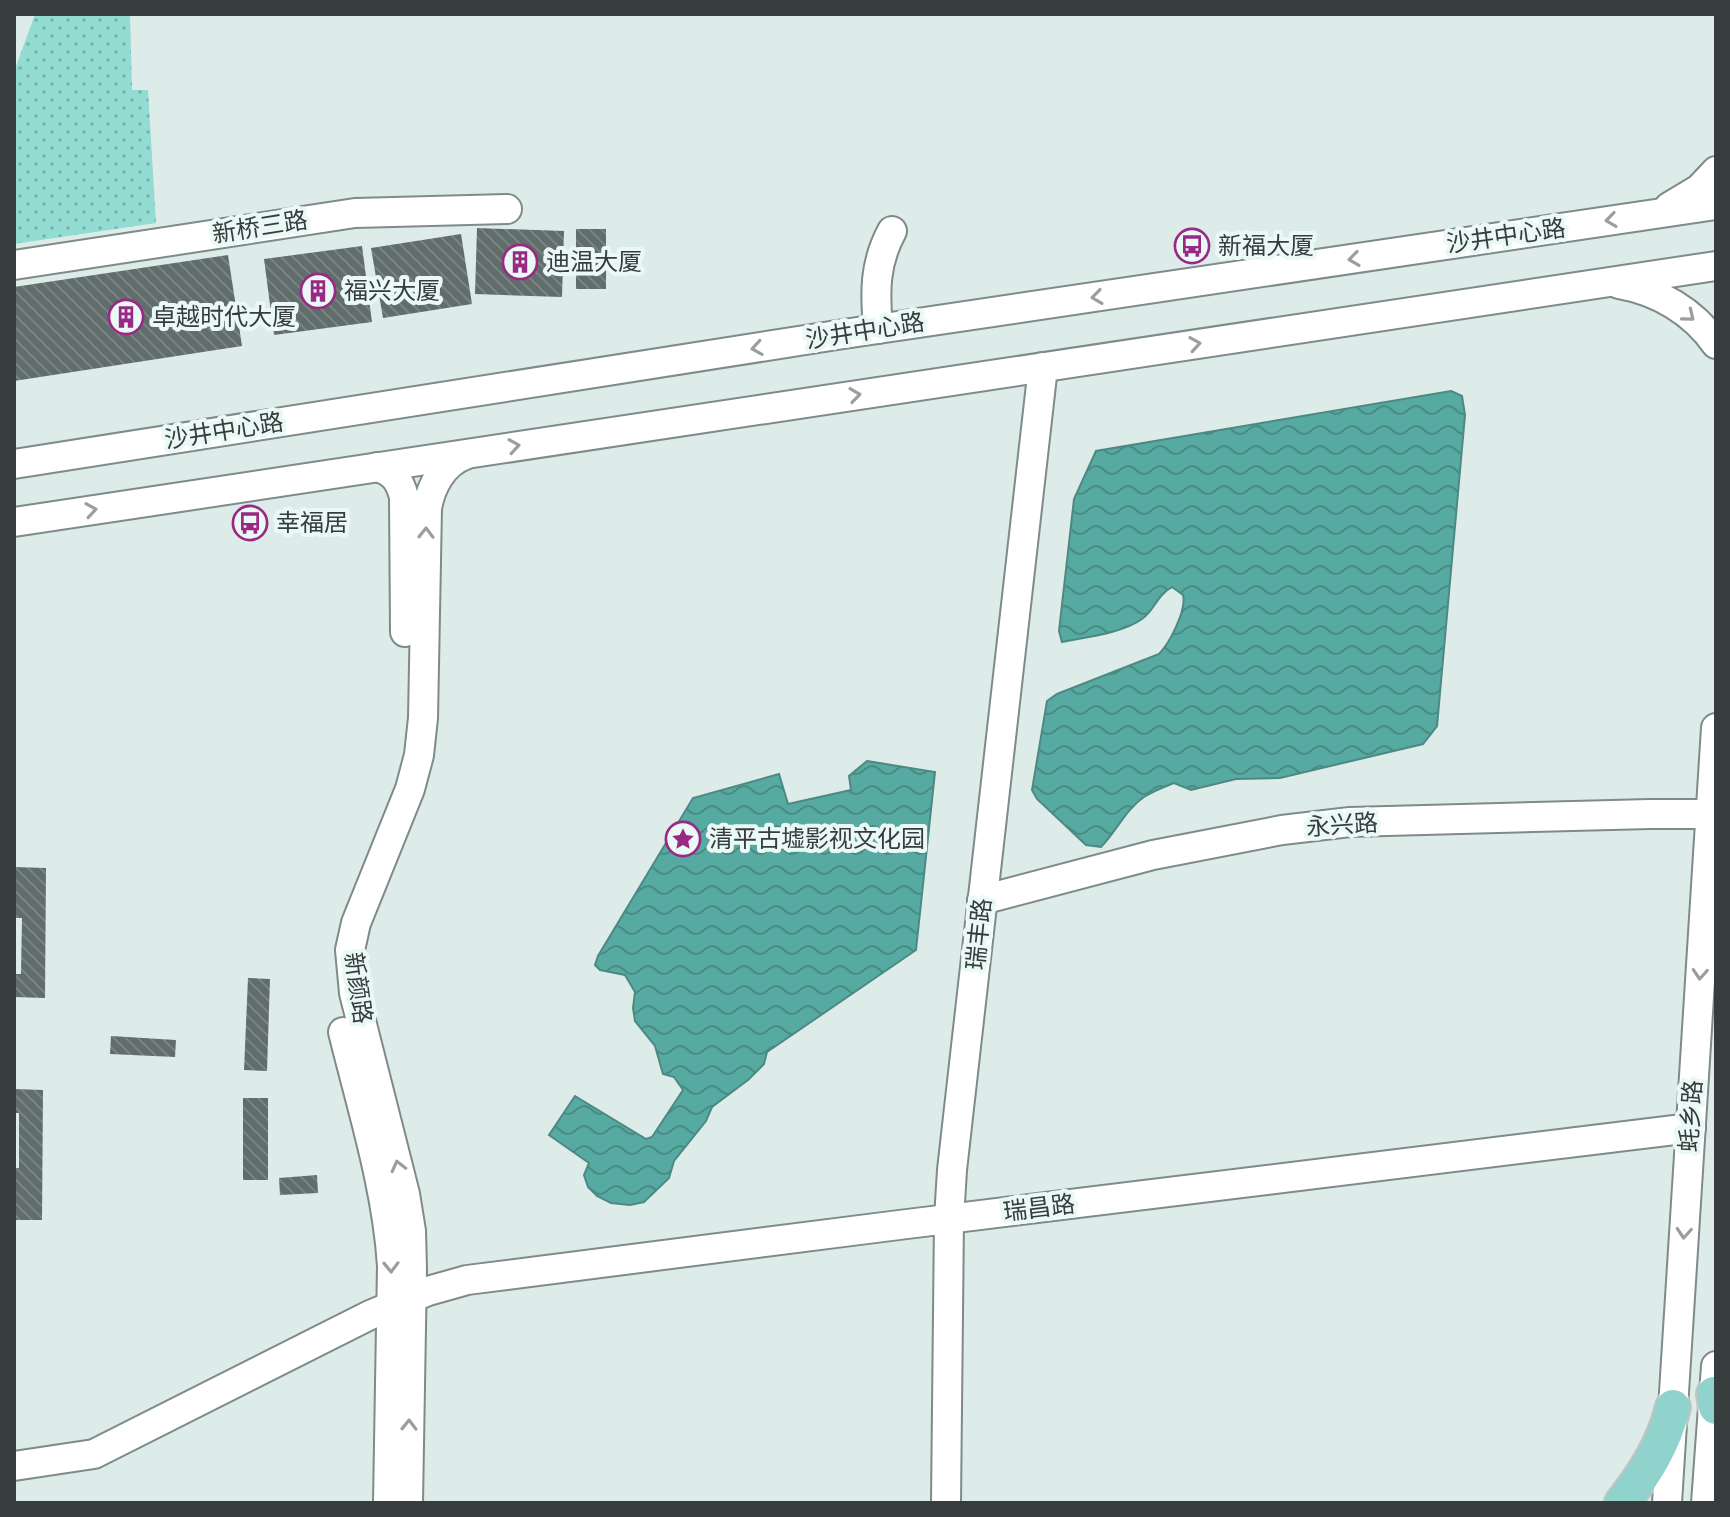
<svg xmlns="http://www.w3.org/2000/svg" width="1730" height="1517" font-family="'Sofia Sans Condensed','Noto Sans SC',sans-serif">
	<defs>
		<pattern id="park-dots" width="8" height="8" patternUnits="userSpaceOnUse" patternTransform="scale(2)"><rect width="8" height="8" fill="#93dcd3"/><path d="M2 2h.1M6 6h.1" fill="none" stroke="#79b4ac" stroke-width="1.8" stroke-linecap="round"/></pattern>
		<pattern id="water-waves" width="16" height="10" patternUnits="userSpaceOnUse" patternTransform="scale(2)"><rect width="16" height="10" fill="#57aaa1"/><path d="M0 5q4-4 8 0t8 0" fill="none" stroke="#498c84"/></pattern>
		<pattern id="building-back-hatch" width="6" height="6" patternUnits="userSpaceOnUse" patternTransform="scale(2)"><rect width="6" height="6" fill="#606d6b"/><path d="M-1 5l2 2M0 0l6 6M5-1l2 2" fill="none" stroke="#798381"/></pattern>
	</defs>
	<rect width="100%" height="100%" fill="#ddebe9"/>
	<path fill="url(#park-dots)" d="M35,14h95l2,76h16l8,133 -142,21v-172z"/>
	<g fill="url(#water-waves)" stroke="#4d8983" stroke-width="2">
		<path d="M1451,391l11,5 3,19 -28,311 -14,18 -143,34 -44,1 -45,11 -17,-7c-10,4 -21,8 -30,14 -18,12 -28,35 -43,50l-15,-2 -49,-46 -5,-9 15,-89 10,-7 102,-40c10,-10 28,-44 24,-59l-11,-8c-16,9 -17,23 -30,32 -19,14 -56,18 -80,23l-3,-11 15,-132 22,-48z"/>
		<path d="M867,761l68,11 -19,178 -149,102 -3,12 -16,16 -36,27 -6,14 -32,40 -5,17 -25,24 -14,3 -19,-2 -14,-7 -9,-9 -4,-12 5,-12 -40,-28 26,-39 71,43 6,-2 31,-47 -9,-13 -11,-3 -8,-28 -20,-25 -2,-13 2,-16 -10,-17 -25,-5 -5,-5 3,-9 95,-158 86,-24 9,30 63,-14 -2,-14z"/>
	</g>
	<g fill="url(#building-back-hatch)">
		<path d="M477,228l87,3 -2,66 -87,-3z"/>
		<rect x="576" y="229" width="30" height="60"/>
		<path d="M461,234l11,70 -89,14 -12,-70z"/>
		<path d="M362,246l10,76 -98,13 -10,-76z"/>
		<path d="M228,255l14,91 -228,35v-94z"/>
		<path d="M14,867l32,1 -1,130 -31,-1v-23h7l1,-56h-8z"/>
		<path d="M248,978l22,1 -3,92 -23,-1z"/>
		<path d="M111,1036l65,4 -1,17 -65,-3z"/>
		<path d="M14,1089l29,1 -1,130h-28v-52h5v-55h-5z"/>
		<rect x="243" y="1098" width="25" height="82"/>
		<path d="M317,1175l1,18 -38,2 -1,-17z"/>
	</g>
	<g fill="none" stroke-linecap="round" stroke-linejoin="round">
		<g stroke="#7e8b89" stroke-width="32">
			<g id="minor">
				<path d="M1669,207l30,-18 17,-18"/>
				<path d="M14,265l341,-52 152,-4"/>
				<path d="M1619,284c39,7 74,27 97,60"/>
				<path d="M878,329c-3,-36 -4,-65 14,-98"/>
				<path d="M14,464l823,-129 879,-130"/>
				<path d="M377,467c17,5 23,14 27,30l1,135"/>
				<path d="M14,522l1702,-256"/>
				<path d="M982,900l171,-45 129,-25 68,-8 300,-8h61"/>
				<path d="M343,1032c19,77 44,155 49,234l-4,237"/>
				<path d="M14,1466l80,-12 276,-139 58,-24 39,-11 432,-55 792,-97"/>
				<path d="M408,1503l4,-234 -1,-38 -6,-37 -51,-201 -4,-43 6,-27 54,-134 9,-34 4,-37 4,-210c4,-22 16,-45 38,-53"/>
				<path d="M946,1503l3,-284 3,-49 91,-803"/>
				<path d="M1667,1503l49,-775"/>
				<path d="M1706,1503l10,-137"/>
			</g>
		</g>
		<g stroke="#c3c5c4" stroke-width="38">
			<g id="major">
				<path d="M1714,1394l2,13"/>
				<path d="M1622,1503c23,-29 42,-59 51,-96"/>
			</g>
		</g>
		<use href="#minor" stroke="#fff" stroke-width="28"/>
		<use href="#major" stroke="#8fd3cc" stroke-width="34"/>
	</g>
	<defs><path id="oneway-chevron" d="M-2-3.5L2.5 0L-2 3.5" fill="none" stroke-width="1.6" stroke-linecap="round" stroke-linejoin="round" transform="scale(2)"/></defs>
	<g stroke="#9b9e9e">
		<use href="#oneway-chevron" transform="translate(1611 220) rotate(172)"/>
		<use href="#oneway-chevron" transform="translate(1354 259) rotate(172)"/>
		<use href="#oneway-chevron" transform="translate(1097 297) rotate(172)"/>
		<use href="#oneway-chevron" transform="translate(1689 316) rotate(39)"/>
		<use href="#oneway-chevron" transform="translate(1195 344) rotate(-9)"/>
		<use href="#oneway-chevron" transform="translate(757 348) rotate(171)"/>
		<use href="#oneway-chevron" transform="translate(855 395) rotate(-8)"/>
		<use href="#oneway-chevron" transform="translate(514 446) rotate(-9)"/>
		<use href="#oneway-chevron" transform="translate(91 510) rotate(-9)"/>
		<use href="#oneway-chevron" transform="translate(426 533) rotate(-89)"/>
		<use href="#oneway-chevron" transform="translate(1700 974) rotate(94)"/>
		<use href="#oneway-chevron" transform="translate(398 1166) rotate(-104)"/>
		<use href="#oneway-chevron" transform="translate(1684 1233) rotate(94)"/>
		<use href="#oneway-chevron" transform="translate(391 1267) rotate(89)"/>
		<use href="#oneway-chevron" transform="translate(409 1425) rotate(-89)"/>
	</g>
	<defs>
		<g id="bus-ring" transform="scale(1.8)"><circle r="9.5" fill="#eaf9f6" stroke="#9a2885" stroke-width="1.5"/><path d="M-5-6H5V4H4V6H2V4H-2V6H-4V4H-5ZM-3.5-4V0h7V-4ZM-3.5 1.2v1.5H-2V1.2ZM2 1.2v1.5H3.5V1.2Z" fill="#9a2885"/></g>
		<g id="building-ring" transform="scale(1.8)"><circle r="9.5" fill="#eaf9f6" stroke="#9a2885" stroke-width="1.5"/><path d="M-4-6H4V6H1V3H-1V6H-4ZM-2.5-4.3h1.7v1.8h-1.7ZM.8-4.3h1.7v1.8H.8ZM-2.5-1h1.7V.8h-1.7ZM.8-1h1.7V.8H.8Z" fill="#9a2885"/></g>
		<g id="sight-ring" transform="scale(1.8)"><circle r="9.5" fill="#eaf9f6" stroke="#9a2885" stroke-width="1.5"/><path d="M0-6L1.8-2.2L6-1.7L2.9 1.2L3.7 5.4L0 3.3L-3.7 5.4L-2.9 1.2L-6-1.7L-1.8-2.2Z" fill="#9a2885"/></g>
	</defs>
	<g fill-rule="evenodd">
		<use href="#bus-ring" x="1192" y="246"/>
		<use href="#building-ring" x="520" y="262"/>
		<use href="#building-ring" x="318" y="291"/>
		<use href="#building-ring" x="126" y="317"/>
		<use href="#bus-ring" x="250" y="523"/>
		<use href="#sight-ring" x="683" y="839"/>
	</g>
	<g text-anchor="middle" stroke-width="8" stroke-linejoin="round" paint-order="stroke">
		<g font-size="24" fill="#373d3c" stroke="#eaf9f6">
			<text transform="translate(260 227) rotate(-9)" y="8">新桥三路</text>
			<text transform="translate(1506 236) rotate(-8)" y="8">沙井中心路</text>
			<text transform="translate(865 331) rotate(-9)" y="8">沙井中心路</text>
			<text transform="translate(224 431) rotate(-9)" y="8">沙井中心路</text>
			<text transform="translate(1342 825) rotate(-4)" y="8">永兴路</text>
			<text transform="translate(979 934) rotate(-84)" y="8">瑞丰路</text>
			<text transform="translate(358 988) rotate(82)" y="8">新颜路</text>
			<text transform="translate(1691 1116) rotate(-86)" y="8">蚝乡路</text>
			<text transform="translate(1039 1208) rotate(-7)" y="8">瑞昌路</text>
		</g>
		<g font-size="24" fill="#373d3c" stroke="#eaf9f6" text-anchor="start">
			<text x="1218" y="254">新福大厦</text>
			<text x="546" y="270">迪温大厦</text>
			<text x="344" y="299">福兴大厦</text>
			<text x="152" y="325">卓越时代大厦</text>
			<text x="276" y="531">幸福居</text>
			<text x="709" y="847">清平古墟影视文化园</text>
		</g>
	</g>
	<rect width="1730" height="1517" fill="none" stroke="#373d3c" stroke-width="32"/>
</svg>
